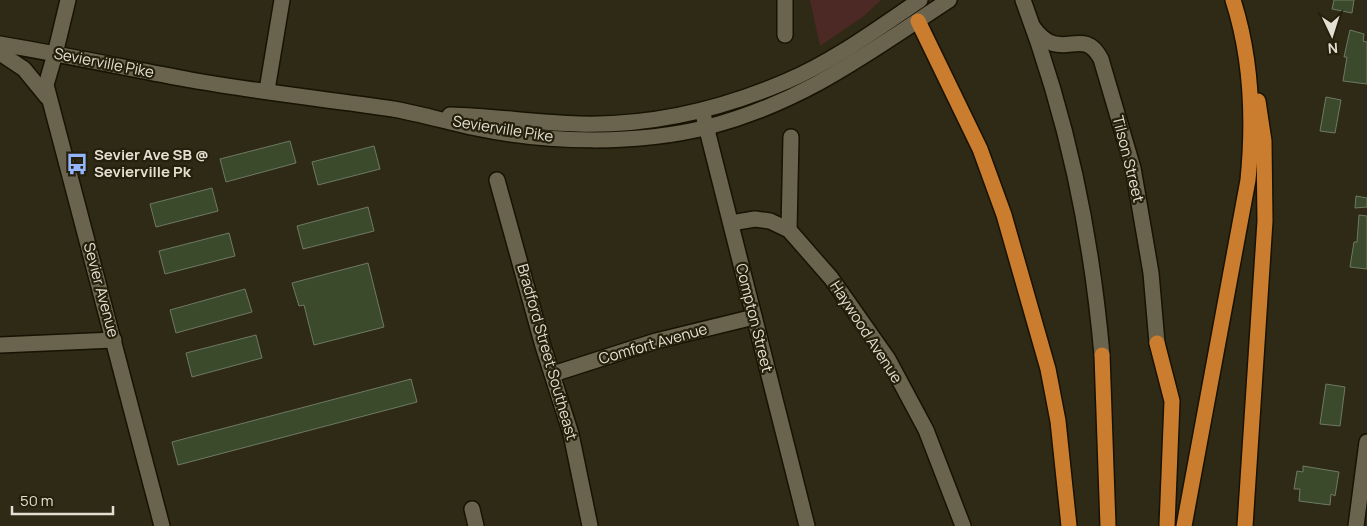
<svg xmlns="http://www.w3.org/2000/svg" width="1367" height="526" font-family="Manrope,sans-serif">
	<rect width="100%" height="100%" fill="#2f2a16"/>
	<path fill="#4c2925" d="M810,0h71l-17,16 -44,30z"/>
	<g fill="#3b4a2b" stroke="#6e7964">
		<path d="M1334,0h20l-2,13 -20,-4z"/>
		<path d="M1350,30l14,4 -1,7 4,1v42l-24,-3 4,-24h-3z"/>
		<path d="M1326,97l15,3 -6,33 -15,-2z"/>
		<path d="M290,141l6,22 -70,19 -6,-23z"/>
		<path d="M374,146l6,23 -62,16 -6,-23z"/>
		<path d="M212,188l6,23 -62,16 -6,-23z"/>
		<path d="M1356,196l11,2v9l-12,1z"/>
		<path d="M368,207l6,24 -71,18 -6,-23z"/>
		<path d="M1359,215l8,1v53l-17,-2 4,-25h3z"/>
		<path d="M229,233l6,23 -70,18 -6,-23z"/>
		<path d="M368,263l16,64 -70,18 -10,-40 -5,1 -7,-23z"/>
		<path d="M245,289l7,23 -76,21 -6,-23z"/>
		<path d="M256,335l6,23 -70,19 -6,-24z"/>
		<path d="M411,379l6,23 -239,63 -6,-23z"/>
		<path d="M1326,384l19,3 -5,39 -20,-2z"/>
		<path d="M1303,466l36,6 -4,24 -4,-2 -1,11 -31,-4 1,-12h-6l3,-18 6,1z"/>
	</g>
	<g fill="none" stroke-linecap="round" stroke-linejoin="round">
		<g stroke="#171202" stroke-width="18">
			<g id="street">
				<path d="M785,0v35"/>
				<path d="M1023,0c44,117 68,231 79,355"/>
				<path d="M1033,27c28,39 49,-4 68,32l32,109 18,105 6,70"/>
				<path d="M55,54l13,-54"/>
				<path d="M267,90l15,-90"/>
				<path d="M702,110l105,416"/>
				<path d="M497,180l46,166 28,88 19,92"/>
				<path d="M731,223l24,-4 15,2 19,9 42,48 57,81 38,71 37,96"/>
				<path d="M789,230l2,-93"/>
				<path d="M0,345l114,-5"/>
				<path d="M553,374l103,-33 98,-24"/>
				<path d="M472,509l4,17"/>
				<path d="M1356,526l11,-84"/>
			</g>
		</g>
		<g stroke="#171202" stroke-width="18">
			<g id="secondary">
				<path d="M0,44c64,11 127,24 191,36 67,12 135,19 202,29 28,5 55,13 83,19 71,15 161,17 232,-1 96,-25 160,-74 241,-127"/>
				<path d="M0,53l24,16 23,28"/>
				<path d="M55,54l-9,31 116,441"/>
				<path d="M450,115c43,1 86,8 129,9 71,2 143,-15 208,-43 47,-20 90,-52 133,-81"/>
			</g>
		</g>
		<g stroke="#171202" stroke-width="18">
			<g id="highway">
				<path d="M918,21l62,128 24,66 44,154 10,52 11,105"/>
				<path d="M1157,343l15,58 -5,125"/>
				<path d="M1102,355l6,171"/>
				<path d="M1184,526l64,-346c6,-61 4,-121 -15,-180"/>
				<path d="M1245,526l20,-305 -1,-80 -6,-40"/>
			</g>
		</g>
		<use href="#street" stroke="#6a644e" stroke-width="15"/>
		<use href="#secondary" stroke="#6a644e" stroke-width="15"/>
		<use href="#highway" stroke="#cb7d2f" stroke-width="15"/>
	</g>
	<defs>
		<g id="bus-bare" transform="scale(1.725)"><path d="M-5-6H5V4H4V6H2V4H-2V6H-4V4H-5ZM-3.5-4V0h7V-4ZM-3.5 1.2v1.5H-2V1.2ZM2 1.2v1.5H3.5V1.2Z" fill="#95b6fd" stroke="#25200c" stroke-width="2.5" paint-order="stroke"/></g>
	</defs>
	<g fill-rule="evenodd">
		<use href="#bus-bare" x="77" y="164"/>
	</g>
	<g text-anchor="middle" stroke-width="4.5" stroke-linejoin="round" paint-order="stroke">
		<g font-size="15" fill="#e3e0d3" stroke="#25200c">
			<text transform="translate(104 63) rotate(11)" y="5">Sevierville Pike</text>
			<text transform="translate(503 129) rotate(9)" y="5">Sevierville Pike</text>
			<text transform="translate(1128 159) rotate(76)" y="5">Tilson Street</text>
			<text transform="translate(101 290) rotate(75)" y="5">Sevier Avenue</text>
			<text transform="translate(754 318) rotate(76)" y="5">Compton Street</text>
			<text transform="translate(866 332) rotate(57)" y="5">Haywood Avenue</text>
			<text transform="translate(653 344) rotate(-16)" y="5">Comfort Avenue</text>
			<text transform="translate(547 352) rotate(74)" y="5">Bradford Street Southeast</text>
		</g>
		<g font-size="15" font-weight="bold" fill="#e3e0d3" stroke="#25200c" text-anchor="start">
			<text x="94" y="160">Sevier Ave SB @<tspan x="94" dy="17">Sevierville Pk</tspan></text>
		</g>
	</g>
	<g transform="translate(1332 35) rotate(176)" stroke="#25200c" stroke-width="4" paint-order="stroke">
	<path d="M0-4L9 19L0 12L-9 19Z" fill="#e3e0d3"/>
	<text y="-8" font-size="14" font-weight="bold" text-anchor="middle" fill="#e3e0d3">N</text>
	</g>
	<path d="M12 506v8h101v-8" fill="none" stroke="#e3e0d3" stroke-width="2.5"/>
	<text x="20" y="506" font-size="15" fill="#e3e0d3" stroke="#25200c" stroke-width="4" paint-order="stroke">50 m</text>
</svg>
